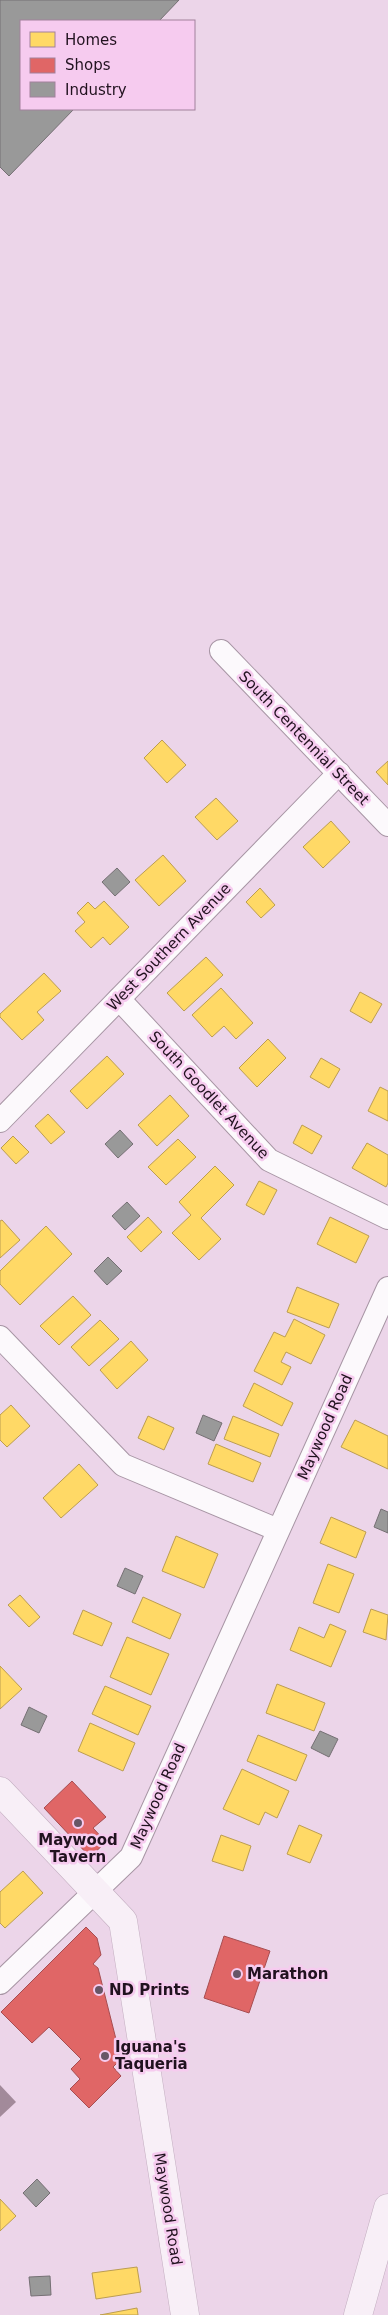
<svg xmlns="http://www.w3.org/2000/svg" width="388" height="2315" font-family="'DejaVu Sans',sans-serif">
	<rect width="100%" height="100%" fill="#ecd5e9"/>
	<g fill="#ffd966" stroke="#bc9d51">
		<path d="M162,740l24,25 -19,18 -23,-25z"/>
		<path d="M388,761v24l-12,-13z"/>
		<path d="M216,798l22,23 -21,19 -22,-23z"/>
		<path d="M331,821l19,21 -27,26 -20,-21z"/>
		<path d="M163,855l23,26 -27,25 -24,-26z"/>
		<path d="M260,888l15,17 -14,13 -15,-16z"/>
		<path d="M104,901l25,26 -19,18 -7,-8 -12,11 -16,-17 10,-9 -8,-9 11,-11 7,7z"/>
		<path d="M206,957l17,18 -39,36 -17,-18z"/>
		<path d="M44,973l17,18 -24,21 7,8 -22,20 -22,-23v-3z"/>
		<path d="M221,988l32,35 -17,16 -12,-13 -12,11 -20,-22z"/>
		<path d="M360,992l22,12 -11,19 -21,-12z"/>
		<path d="M268,1039l18,19 -29,29 -18,-19z"/>
		<path d="M107,1056l17,18 -37,35 -17,-18z"/>
		<path d="M321,1058l19,11 -11,19 -19,-11z"/>
		<path d="M380,1087l8,4v30l-20,-10z"/>
		<path d="M170,1095l19,21 -32,30 -19,-21z"/>
		<path d="M48,1114l17,18 -14,12 -16,-18z"/>
		<path d="M302,1125l20,11 -10,18 -19,-11z"/>
		<path d="M13,1136l16,16 -13,12 -15,-16z"/>
		<path d="M178,1139l18,18 -30,28 -18,-18z"/>
		<path d="M367,1143l21,12v28l-2,4 -34,-19z"/>
		<path d="M215,1166l19,19 -33,33 20,21 -22,21 -27,-27 19,-18 -12,-13z"/>
		<path d="M259,1181l18,9 -13,25 -18,-10z"/>
		<path d="M148,1217l14,15 -21,20 -14,-15z"/>
		<path d="M330,1217l39,19 -13,27 -39,-19z"/>
		<path d="M2,1220l18,20 -20,18v-37z"/>
		<path d="M46,1226l26,28 -52,51 -20,-21v-13z"/>
		<path d="M297,1287l42,17 -10,24 -42,-16z"/>
		<path d="M73,1296l18,19 -32,30 -19,-19z"/>
		<path d="M294,1319l31,16 -14,29 -25,-12 -5,10 10,5 -9,18 -28,-14 20,-39 11,5z"/>
		<path d="M100,1320l19,19 -30,27 -18,-19z"/>
		<path d="M131,1341l17,19 -31,29 -17,-19z"/>
		<path d="M254,1383l39,20 -11,23 -39,-20z"/>
		<path d="M11,1405l19,21 -23,21 -7,-7v-25z"/>
		<path d="M148,1416l26,12 -10,22 -26,-12z"/>
		<path d="M233,1416l46,18 -9,23 -46,-18z"/>
		<path d="M355,1420l33,16v33l-47,-22z"/>
		<path d="M216,1444l45,19 -8,19 -45,-18z"/>
		<path d="M79,1464l19,21 -37,33 -18,-20z"/>
		<path d="M331,1517l35,15 -10,26 -36,-15z"/>
		<path d="M176,1536l42,18 -14,34 -42,-17z"/>
		<path d="M328,1564l26,10 -15,39 -26,-10z"/>
		<path d="M20,1595l20,22 -11,10 -21,-22z"/>
		<path d="M143,1597l38,17 -11,25 -38,-17z"/>
		<path d="M371,1609l17,6 -2,25 -23,-8z"/>
		<path d="M83,1610l29,13 -10,23 -29,-12z"/>
		<path d="M330,1624l16,7 -15,36 -41,-17 9,-23 25,11z"/>
		<path d="M127,1637l42,17 -18,41 -41,-18z"/>
		<path d="M0,1666l22,23 -22,20z"/>
		<path d="M277,1684l48,19 -11,28 -48,-18z"/>
		<path d="M105,1686l46,20 -13,29 -46,-21z"/>
		<path d="M90,1723l45,20 -12,28 -45,-20z"/>
		<path d="M258,1735l49,20 -11,26 -49,-20z"/>
		<path d="M242,1769l47,22 -12,27 -12,-6 -6,13 -36,-16z"/>
		<path d="M299,1825l23,10 -12,28 -23,-9z"/>
		<path d="M221,1835l30,11 -8,25 -31,-10z"/>
		<path d="M23,1871l20,22 -38,35 -5,-5v-31z"/>
		<path d="M0,2199l16,17 -16,15z"/>
		<path d="M137,2267l4,25 -45,7 -4,-26z"/>
		<path d="M137,2308l1,7h-38z"/>
	</g>
	<g fill="#e06666" stroke="#a74d51">
		<path d="M72,1781l34,36 -13,11 13,14 -16,15 -46,-49z"/>
		<path d="M86,1927l11,11 4,17 -8,9 5,4 23,91 -8,8 8,9 -32,32 -19,-19 10,-10 -9,-10 10,-10 -32,-32 -17,16 -31,-31z"/>
		<path d="M224,1936l46,15 -21,62 -45,-15z"/>
	</g>
	<g fill="#999" stroke="#757074">
		<path d="M0,0h179l-20,21h-138v88h53l-65,67 -9,-9z"/>
		<path d="M117,868l13,14 -15,14 -13,-14z"/>
		<path d="M120,1130l13,14 -15,14 -13,-14z"/>
		<path d="M127,1202l13,14 -15,14 -13,-14z"/>
		<path d="M108,1257l14,14 -15,14 -13,-14z"/>
		<path d="M203,1415l19,8 -8,18 -18,-8z"/>
		<path d="M381,1509l7,3v21l-14,-6z"/>
		<path d="M125,1568l18,8 -8,18 -18,-8z"/>
		<path d="M29,1707l18,9 -8,17 -18,-8z"/>
		<path d="M320,1731l18,8 -9,18 -18,-9z"/>
		<path d="M37,2179l13,14 -14,14 -13,-14z"/>
		<path d="M50,2276l1,19 -20,1 -2,-19z"/>
	</g>
	<path fill="#a28a9a" d="M0,2085l16,17 -16,15z"/>
	<g fill="none" stroke-linecap="round" stroke-linejoin="round">
		<g stroke="#a795a4" stroke-width="24">
			<g id="minor">
				<path d="M221,651l167,174"/>
				<path d="M119,999l150,161 119,58"/>
				<path d="M0,1121l339,-348"/>
				<path d="M0,1337l123,128 155,65"/>
				<path d="M0,1983l131,-126 257,-569"/>
			</g>
		</g>
		<g stroke="#c3aec0" stroke-width="29">
			<g id="major">
				<path d="M0,1791l123,130 62,394"/>
				<path d="M358,2315l30,-107"/>
			</g>
		</g>
		<use href="#minor" stroke="#fcf9fc" stroke-width="22"/>
		<use href="#major" stroke="#f8eff7" stroke-width="28"/>
	</g>
	<g fill="#685666" stroke="#f6cbef" stroke-width="2">
		<circle cx="78" cy="1823" r="5"/>
		<circle cx="237" cy="1974" r="5"/>
		<circle cx="99" cy="1990" r="5"/>
		<circle cx="105" cy="2056" r="5"/>
	</g>
	<g text-anchor="middle" stroke-width="5" stroke-linejoin="round" paint-order="stroke">
		<g font-size="15" fill="#21121f" stroke="#f6cbef">
			<text transform="translate(304 738) rotate(46)" y="5">South Centennial Street</text>
			<text transform="translate(169 947) rotate(-46)" y="5">West Southern Avenue</text>
			<text transform="translate(209 1095) rotate(47)" y="5">South Goodlet Avenue</text>
			<text transform="translate(325 1427) rotate(-66)" y="5">Maywood Road</text>
			<text transform="translate(158 1796) rotate(-66)" y="5">Maywood Road</text>
			<text transform="translate(168 2209) rotate(81)" y="5">Maywood Road</text>
		</g>
		<g font-size="15" font-weight="bold" fill="#21121f" stroke="#f6cbef" text-anchor="start">
			<text x="78" y="1845" text-anchor="middle">Maywood<tspan x="78" dy="17">Tavern</tspan></text>
			<text x="247" y="1979">Marathon</text>
			<text x="109" y="1995">ND Prints</text>
			<text x="115" y="2052">Iguana's<tspan x="115" dy="17">Taqueria</tspan></text>
		</g>
	</g>
	<rect x="20" y="20" width="175" height="90" fill="#f6cbef" stroke="#a1819c"/>
	<rect x="30" y="32" width="25" height="15" fill="#ffd966" stroke="#a1819c"/>
	<text x="65" y="45" font-size="15" fill="#21121f">Homes</text>
	<rect x="30" y="58" width="25" height="15" fill="#e06666" stroke="#a1819c"/>
	<text x="65" y="70" font-size="15" fill="#21121f">Shops</text>
	<rect x="30" y="82" width="25" height="15" fill="#999999" stroke="#a1819c"/>
	<text x="65" y="95" font-size="15" fill="#21121f">Industry</text>
</svg>
